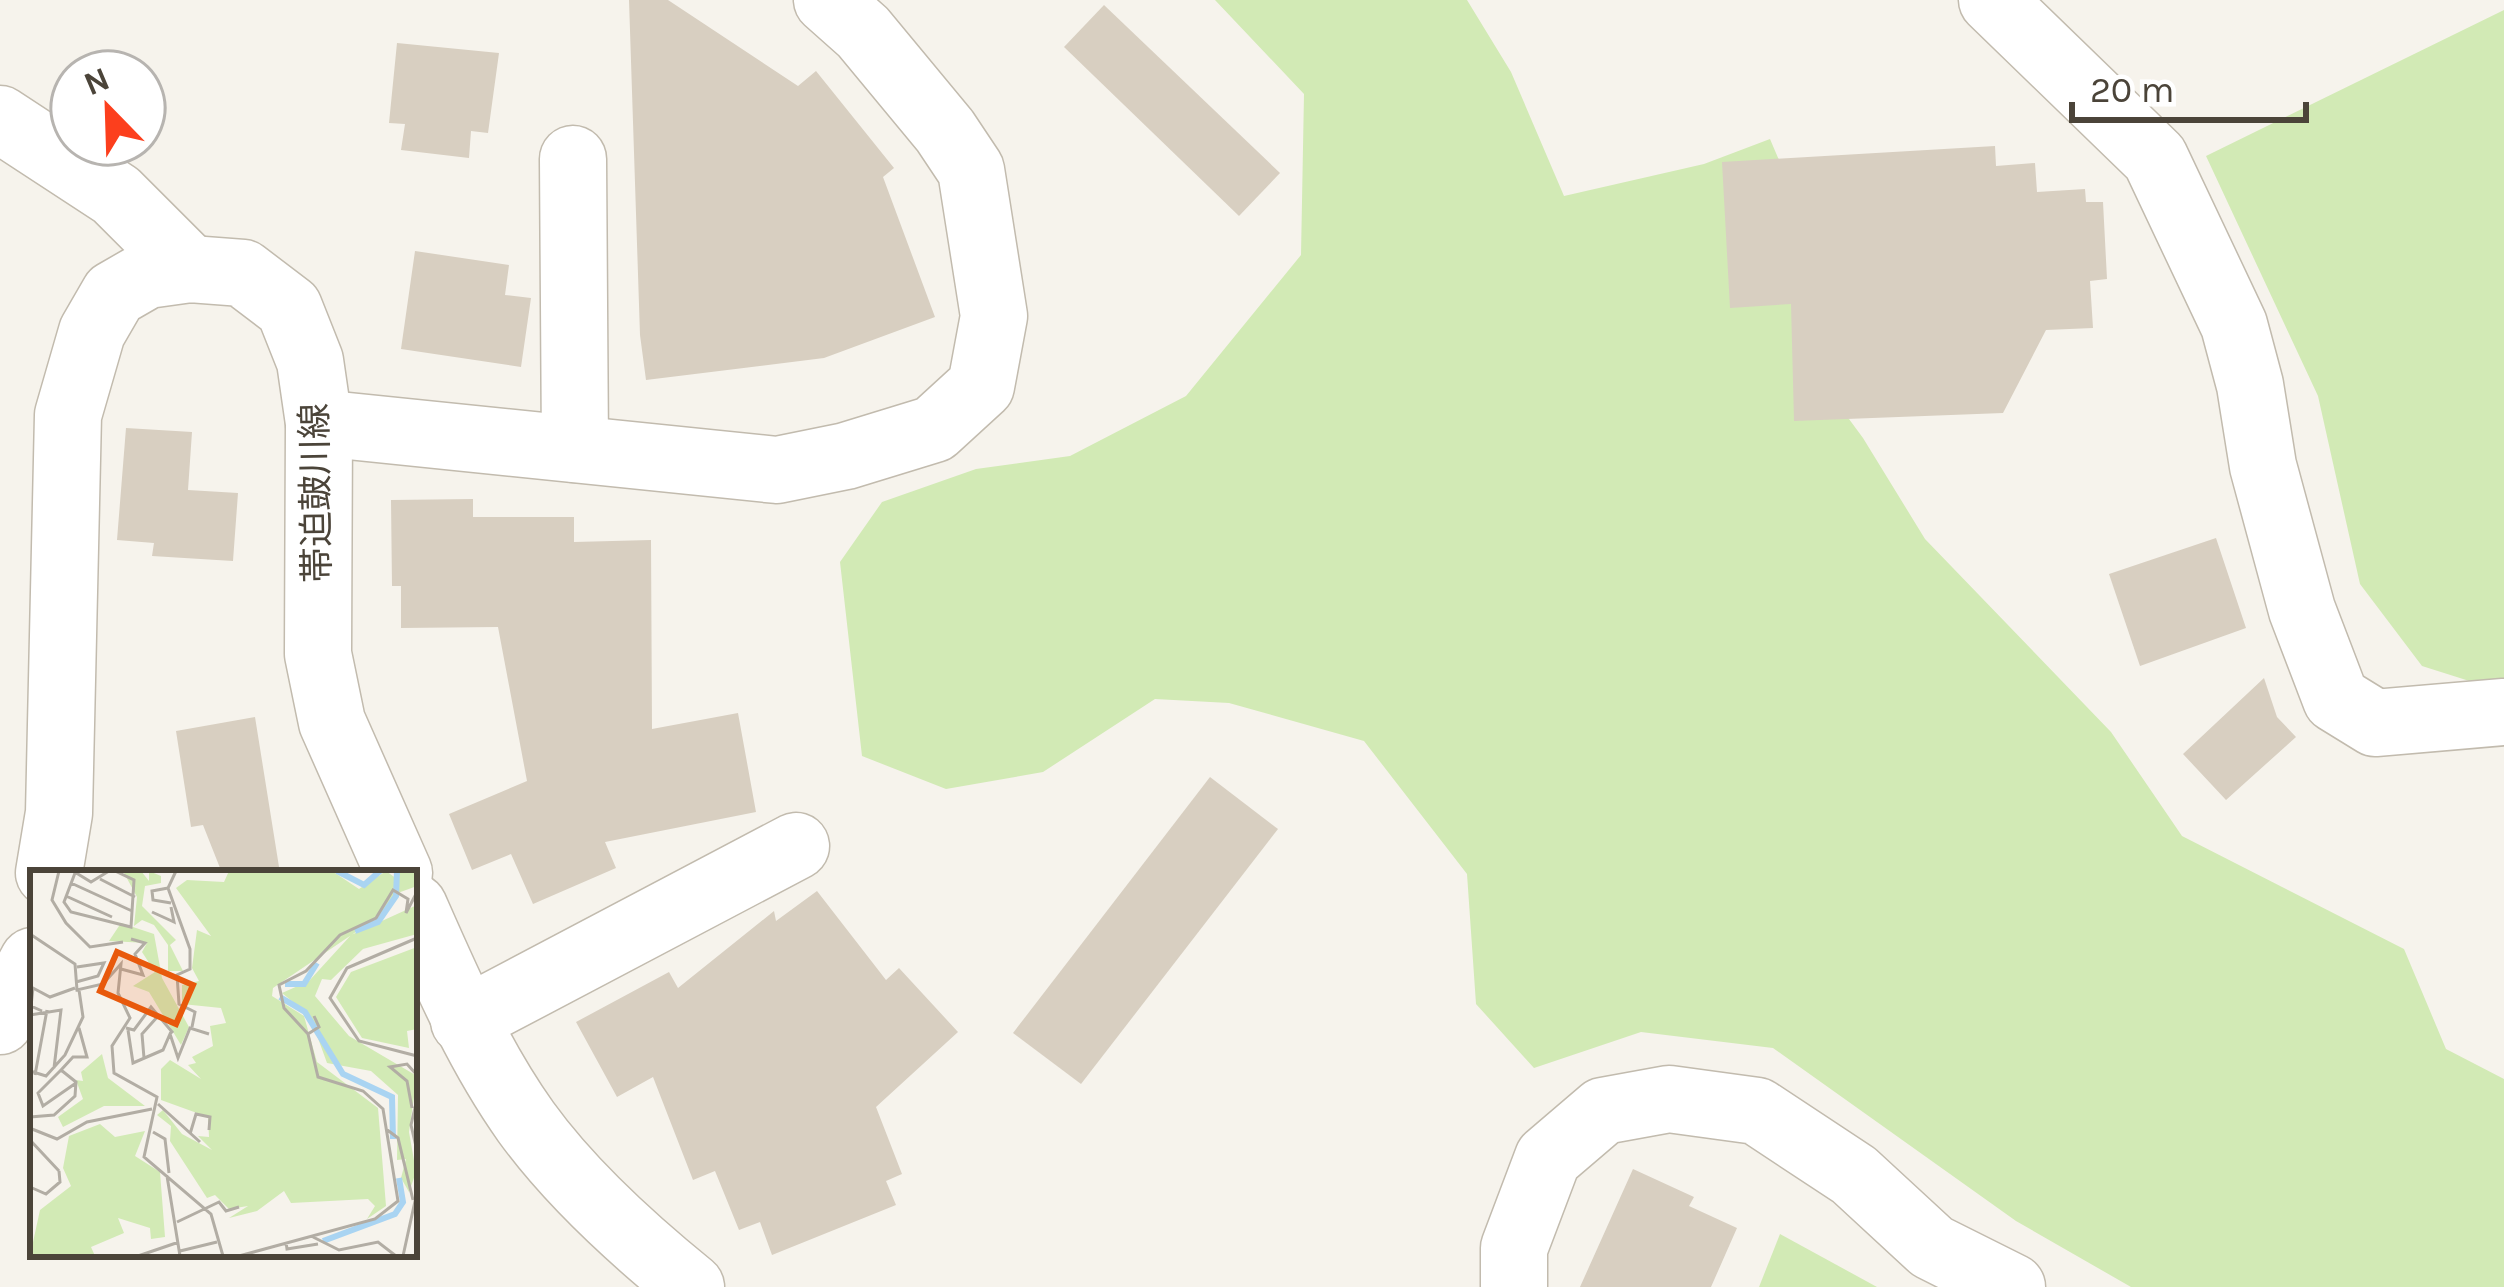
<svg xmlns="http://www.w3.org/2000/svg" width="2504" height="1287" font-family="Karla,'Noto Sans JP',sans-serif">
	<rect width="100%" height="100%" fill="#f6f3ec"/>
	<g fill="#d2eab5">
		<path d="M1215,0h252l44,72 53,124 140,-32 66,-25 54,127 -6,111 45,61 62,101 186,193 71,104 222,113 42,100 58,30v208h-373l-115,-66 -243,-173 -132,-16 -107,36 -58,-64 -9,-130 -103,-133 -135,-38 -74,-4 -112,73 -97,17 -84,-33 -22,-194 42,-60 94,-33 94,-13 116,-60 115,-141 3,-161z"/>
		<path d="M2504,10v682l-82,-26 -62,-82 -42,-188 -112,-240z"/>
		<path d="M1780,1234l97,53h-118z"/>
	</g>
	<g fill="#d8cfc1">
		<path d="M629,0h39l130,86 18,-15 78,97 -11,9 52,140 -111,41 -178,22 -6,-45z"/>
		<path d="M1104,5l176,168 -41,43 -175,-169z"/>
		<path d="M397,43l102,10 -11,80 -17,-2 -2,27 -68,-8 4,-26 -16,-1z"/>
		<path d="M1995,146l1,20 39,-3 2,29 48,-3 1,13h17l4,77 -17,2 3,47 -47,2 -43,83 -209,8 -3,-117 -61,4 -8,-146z"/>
		<path d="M415,251l94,14 -4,30 26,3 -10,69 -120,-18z"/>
		<path d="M126,428l66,4 -4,58 50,3 -5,68 -81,-5 2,-13 -37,-3z"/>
		<path d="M473,499v18h101v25l77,-2 1,189 86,-16 18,99 -151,30 11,26 -83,36 -22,-50 -39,16 -23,-56 78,-33 -29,-154 -97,1v-42h-9l-1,-86z"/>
		<path d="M2216,538l30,90 -106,38 -31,-92z"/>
		<path d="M2264,678l13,39 19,20 -70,63 -43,-46z"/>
		<path d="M255,717l25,156h-58l-19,-48 -12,2 -15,-96z"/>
		<path d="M1210,777l68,52 -197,255 -68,-51z"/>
		<path d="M817,891l69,89 13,-12 59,64 -82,75 26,67 -16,7 10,24 -124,50 -12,-33 -21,8 -24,-59 -22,9 -40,-103 -36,20 -41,-75 93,-50 9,16 96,-77 2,10z"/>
		<path d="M1633,1169l61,28 -5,9 48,22 -26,59h-131z"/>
	</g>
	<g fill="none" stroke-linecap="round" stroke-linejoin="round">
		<g stroke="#c2bbae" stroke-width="69">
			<g id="minor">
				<path d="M1992,0l163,158 79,167 16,60 13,81 39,144 34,89 39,24 129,-11"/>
				<path d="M0,119l116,76 74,74"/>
				<path d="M573,159l2,290"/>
				<path d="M319,423l458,47 69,-14 88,-27 47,-43 13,-70 -23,-146 -26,-39 -82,-99 -36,-32"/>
				<path d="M49,873l10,-60 9,-398 24,-83 22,-38 33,-19 43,-6 53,4 46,35 21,53 9,62 -1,231 14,68 67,151"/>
				<path d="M414,907c33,75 65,149 112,215 44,61 107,118 165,165"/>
				<path d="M0,1021l33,-60"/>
				<path d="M464,1021l332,-175"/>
				<path d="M1514,1287v-39l34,-90 55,-47 66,-12 88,12 97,64 78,72 80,40"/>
			</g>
		</g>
		<use href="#minor" stroke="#fff" stroke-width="66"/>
	</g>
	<g text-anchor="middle" stroke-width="10" stroke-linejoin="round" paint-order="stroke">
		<g font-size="36" fill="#4b4439" stroke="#fff">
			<text transform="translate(315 493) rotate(-91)" y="13">帯迫皷川線</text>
		</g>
	</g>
	<g transform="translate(30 870)">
		<rect width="387" height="387" fill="#f6f3ec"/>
		<path d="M93,1h18l8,10v-10l12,5v7l-16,3 -3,20 34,34 -6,5 13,26h-15v-26l-14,-20 -12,-5 -8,6 3,-29zM199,1h103l27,18 27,-18 11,8 1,-8h19v15l-22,8 -17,23 -105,71 -1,8 32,20 13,46 61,46 8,98 -19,13 8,-13 -7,-7 -77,4 -7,-12 -27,20 -28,7 19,-12 -19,3 -14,-14 -8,3 -37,-57 1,-15 -14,-11 6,-5 19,24 30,16 -14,-14 11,1 -1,-20 -47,-17v-31l9,-9 31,19 -13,-14 8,-2 -4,-6 21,-11 -3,-20 16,-3 -5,-15 -39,-4v-19l17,-4 -7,-13 5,-38 14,6 -35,-48 11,-8 37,2zM387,35v29l-54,15 -32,31 -9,-1 -7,17 34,40 68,40 -8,56 7,40 -7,20 -8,-14 5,-19 -9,1 1,-65 -27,-24 -44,-8 -17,-47 -28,-23 27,-12 42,-46zM91,53l33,11 8,44 27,49 -8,18 -32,-53 -16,-6 22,-14 -13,-20 5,-9 -38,-2zM387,77v82l-10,2 2,17 -47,-10 -26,-41 15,-25zM72,184l6,24 37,28h-41l-41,21 -5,-10 25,-18 -7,-19 7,1 -2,-9zM70,254l15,13 30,-6 -10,25 25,16 5,65 -14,2 -1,-11 -32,-10 6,15 -33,14 4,9h-65l10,-46 31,-24 -8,-18 6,-32z" fill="#d2eab5"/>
		<path fill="none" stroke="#a9d4f2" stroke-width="6" d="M307,1l27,14 16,-14M325,61l23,-9 18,-26 1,-25M255,114h19l13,-21M250,127l25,15 38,62 49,23 1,42M293,371l72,-27 8,-12 -4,-24"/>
		<path fill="none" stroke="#b2ada4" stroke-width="3" d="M29,1l-7,29 14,23 24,24 33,-5M43,1l18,11 18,-11M146,1l-8,17 22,61v20l-13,6 2,29 16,8 -3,15M45,3l-11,29 7,10 60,15 3,-47 -19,-9M70,9l35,18M41,13l61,28M138,18l-16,3 1,9 18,3M36,26l46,21M122,42l22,10 -3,-15M0,64l45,30 2,26 26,-6 18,-20 -3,29 12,25 -18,28 2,27 43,24 -13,60 67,57 12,42M387,68l-70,30 -17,30 29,43 58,15M91,99l22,6 -8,-21 10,-11 -14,-4M46,112l22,-6 6,-13 -27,4M12,141l-11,-5 2,-18 17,9 25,-9M0,145l31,-5 -7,58M96,158l8,2 17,-23 22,26M98,160l5,33 30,-13 7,-16 8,24 12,-30 19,6M278,164l-24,-26 -5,-23 27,-14 34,-36 36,-17 17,-28 15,9 -2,14 11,-21M114,188l-2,-24 17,-19M31,200l-23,23 5,13 33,-23M0,201l16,5 19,-21 18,-38 -4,-27M5,205l12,-65M387,229l-6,26 6,26M128,234l42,38M382,238l-5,-27 -17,-14 17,-3 10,11M0,247l24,-2 21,-19 1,-14 -15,-12 12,-13h14l-8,-29M2,259l25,10 30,-17 65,-13M356,259l12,9 15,62M123,262l12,7 4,34M160,264l6,-20 14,3 -1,13M0,270l29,31M137,306l13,80M0,317l16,7 14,-12 -1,-11M147,352l42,-20 7,9 13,-4M283,367l26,13 39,-8 18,14M256,372l1,7 31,-5M150,381l37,-9M108,386l41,-14M209,386l136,-37 23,-18 -15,-92 -20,-18 -45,-14 -10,-43 11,-7 -5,-11M373,386l14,-64"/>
		<path fill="#e8590c" fill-opacity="0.15" stroke="#e8590c" stroke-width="6" d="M87,82l76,33 -17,39 -76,-33z"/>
		<rect width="387" height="387" fill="none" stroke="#4b4439" stroke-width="6"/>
	</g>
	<g transform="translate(108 108) rotate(337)"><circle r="57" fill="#ffffff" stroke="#b7b4b0" stroke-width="3"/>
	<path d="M0-9L21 45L0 30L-21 45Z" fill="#fc3f1d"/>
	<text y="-18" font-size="33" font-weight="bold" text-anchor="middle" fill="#4b4439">N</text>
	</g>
	<path d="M2072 102v18h234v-18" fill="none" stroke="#4b4439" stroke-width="6"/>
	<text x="2090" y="102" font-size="36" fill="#4b4439" stroke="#ffffff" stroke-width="9" paint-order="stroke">20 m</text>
</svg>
